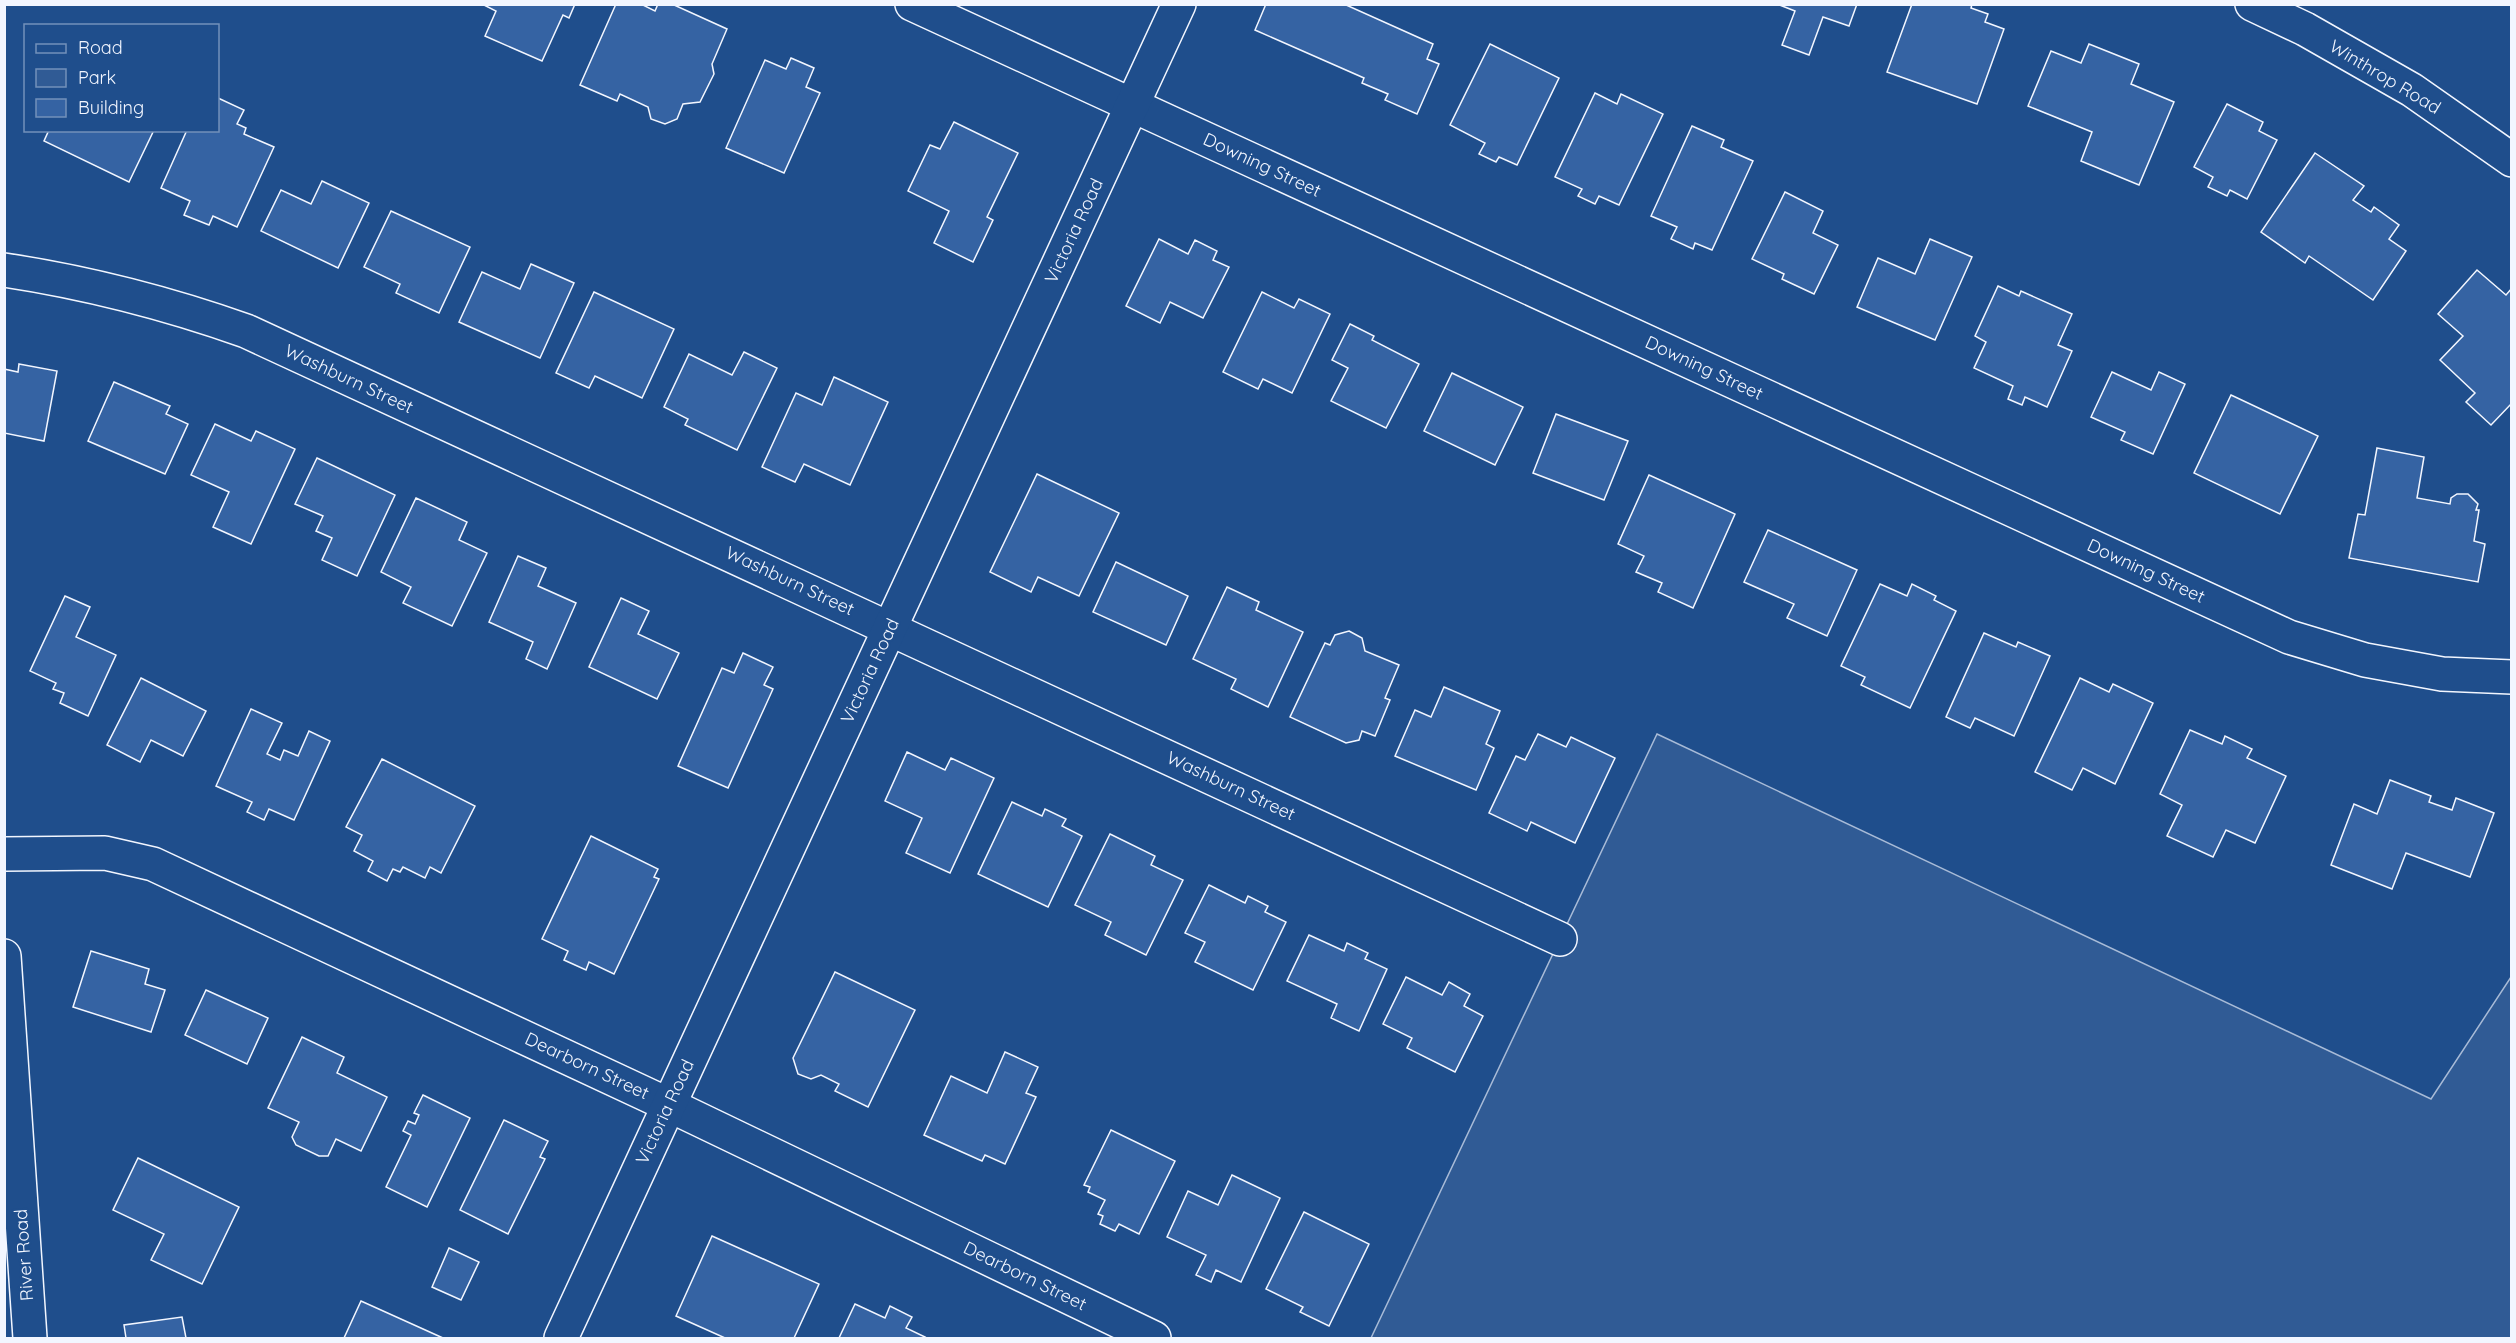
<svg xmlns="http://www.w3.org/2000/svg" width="2516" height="1343" font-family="Quicksand,sans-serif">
	<rect width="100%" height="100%" fill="#1f4e8c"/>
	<path fill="#305b95" stroke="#a8bbd7" stroke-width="1.5" d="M1657,734l774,365 80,-122v361h-1140z"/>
	<g fill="#3563a3" stroke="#f2f6ff" stroke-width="1.5">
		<path d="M482,4h93l-6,14 -6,-3 -21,46 -57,-25 11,-25z"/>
		<path d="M616,4h25l14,7 3,-7h14l55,25 -15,35 2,10 -14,28 -17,2 -6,15 -12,5 -14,-5 -3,-12 -28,-13 -3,7 -37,-16z"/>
		<path d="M1266,4h78l89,40 -6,15 12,5 -22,50 -32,-14 3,-6 -26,-11 2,-5 -109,-48z"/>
		<path d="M1777,4h80l-8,22 -26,-9 -14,38 -27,-10 13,-34z"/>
		<path d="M1912,4h60l-1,4 17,6 -3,8 19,7 -27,75 -90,-32z"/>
		<path d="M1490,44l69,34 -42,87 -18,-8 -3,5 -17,-8 6,-11 -35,-18z"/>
		<path d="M2089,44l50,20 -8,20 43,18 -35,83 -58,-24 11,-29 -64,-26 23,-55 30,12z"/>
		<path d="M791,58l23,10 -8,19 14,6 -36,80 -58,-25 39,-88 21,9z"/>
		<path d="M1595,93l22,11 4,-10 42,20 -44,91 -20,-9 -4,8 -17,-8 4,-7 -27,-12z"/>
		<path d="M218,98l26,12 -7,14 9,4 -2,6 30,13 -37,80 -24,-11 -4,9 -25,-10 6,-14 -29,-13 26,-58h31z"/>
		<path d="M2227,104l36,18 -4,9 18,9 -30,59 -17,-9 -3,6 -19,-9 5,-10 -19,-10z"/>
		<path d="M954,122l64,31 -31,64 6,3 -20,42 -39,-19 15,-32 -41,-20 22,-46 10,4z"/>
		<path d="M1692,126l32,14 -3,7 32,14 -41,89 -17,-7 -2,6 -22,-10 6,-12 -26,-11z"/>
		<path d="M49,130h105l-25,52 -85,-41z"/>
		<path d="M2315,153l49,33 -11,14 18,12 3,-5 25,18 -10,14 17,12 -33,49 -64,-44 -4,7 -44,-31z"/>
		<path d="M322,181l47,22 -31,65 -77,-37 20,-41 30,14z"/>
		<path d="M1785,192l38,19 -10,22 25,12 -24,49 -32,-15 2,-5 -32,-15z"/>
		<path d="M391,211l79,36 -31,66 -43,-20 4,-9 -36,-17z"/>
		<path d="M1159,239l29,15 7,-14 22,11 -4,9 16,7 -26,51 -33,-16 -10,21 -34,-17z"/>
		<path d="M1930,239l42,18 -37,83 -78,-33 21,-49 37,16z"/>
		<path d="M531,264l43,19 -34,75 -81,-36 23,-50 38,17z"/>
		<path d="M2477,270l29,25 6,-7v115l-21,22 -25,-23 9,-9 -35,-33 23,-24 -25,-22z"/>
		<path d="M1998,286l21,10 2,-5 51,23 -14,31 14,6 -25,56 -22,-10 -3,8 -14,-6 5,-13 -39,-18 12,-26 -11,-6z"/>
		<path d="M594,292l80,37 -32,69 -47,-22 -6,12 -33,-15z"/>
		<path d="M1262,292l32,16 5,-9 31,15 -38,79 -29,-14 -5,10 -35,-17z"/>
		<path d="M1350,324l24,12 -2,4 47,24 -33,64 -55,-27 17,-33 -16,-8z"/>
		<path d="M744,352l33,16 -40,82 -52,-25 3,-6 -24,-12 25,-53 43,21z"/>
		<path d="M19,364l38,7 -13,70 -40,-8v-64l14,3z"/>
		<path d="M2112,372l39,18 8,-18 26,12 -32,70 -32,-14 4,-8 -34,-15z"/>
		<path d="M1452,373l71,34 -28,58 -71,-34z"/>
		<path d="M834,377l54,25 -38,83 -46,-21 -9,18 -33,-15 34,-74 26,12z"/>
		<path d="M114,382l56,24 -4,8 22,10 -23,50 -77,-33z"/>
		<path d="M2231,395l87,41 -38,78 -86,-41z"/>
		<path d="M1556,414l72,27 -24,59 -71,-27z"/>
		<path d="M215,424l36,17 5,-10 39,18 -44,95 -38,-17 16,-35 -38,-17z"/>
		<path d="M2377,448l47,9 -7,41 33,6 1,-6 6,-4h11l10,10 -2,6h3l-5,31 11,3 -7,38 -129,-24 9,-44 7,1z"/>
		<path d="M317,458l78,37 -38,81 -35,-16 10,-22 -16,-7 7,-15 -28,-12z"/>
		<path d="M1037,474l82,39 -40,83 -41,-19 -7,15 -41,-20z"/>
		<path d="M1649,475l86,39 -42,94 -35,-16 4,-9 -26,-11 8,-16 -26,-12z"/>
		<path d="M416,498l51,24 -8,18 28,13 -35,73 -49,-23 8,-16 -30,-15z"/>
		<path d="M1768,530l89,40 -30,66 -40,-18 7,-14 -50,-22z"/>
		<path d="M518,556l28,12 -8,18 38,17 -29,66 -21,-10 7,-17 -44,-20z"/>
		<path d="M1116,562l72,34 -22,49 -73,-33z"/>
		<path d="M1880,584l27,12 5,-12 24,12 -2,4 22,11 -46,97 -49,-23 4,-8 -24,-11z"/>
		<path d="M1227,587l32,15 -3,8 47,22 -35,75 -37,-18 5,-10 -43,-20z"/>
		<path d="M65,596l25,11 -14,30 40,18 -28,61 -28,-13 4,-10 -11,-4 3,-6 -26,-12z"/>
		<path d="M621,598l28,13 -11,23 41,19 -22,46 -68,-32z"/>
		<path d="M1349,631l13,7 3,13 34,14 -14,33 5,2 -15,36 -13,-5 -3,9 -13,3 -56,-26 35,-74 5,2 5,-10z"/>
		<path d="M1984,633l32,14 2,-5 32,14 -36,80 -39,-18 -5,10 -24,-11z"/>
		<path d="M743,653l30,14 -9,18 9,4 -45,99 -50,-22 44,-98 12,5z"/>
		<path d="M141,678l65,33 -23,45 -32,-16 -11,22 -33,-17z"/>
		<path d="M2080,678l29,14 4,-8 40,19 -38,81 -32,-16 -11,22 -37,-18z"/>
		<path d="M1444,687l56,24 -14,33 8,4 -18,42 -81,-34 20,-46 16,7z"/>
		<path d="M251,709l31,14 -15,31 13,6 4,-10 14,6 11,-25 21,10 -36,79 -25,-11 -5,11 -17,-8 5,-10 -36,-16z"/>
		<path d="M2190,730l32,14 3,-8 27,13 -5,9 39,18 -31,67 -29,-13 -13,27 -46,-21 15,-31 -22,-11z"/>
		<path d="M1538,734l28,13 5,-10 44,21 -40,85 -44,-21 -4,9 -38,-18 27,-57 9,4z"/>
		<path d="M907,752l38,18 6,-12 43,20 -44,95 -44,-20 16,-35 -37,-17z"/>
		<path d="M382,759l93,47 -34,67 -11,-6 -5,11 -22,-11 -3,5 -7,-3 -6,12 -19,-10 5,-10 -19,-10 8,-16 -16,-8z"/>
		<path d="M2390,780l41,16 -2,6 23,8 4,-12 38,15 -24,64 -64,-24 -14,36 -61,-24 23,-61 23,10z"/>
		<path d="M1012,802l30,14 3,-7 21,10 -4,7 20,10 -34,71 -70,-33z"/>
		<path d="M1110,834l45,22 -4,9 32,15 -37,75 -41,-20 6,-13 -36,-17z"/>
		<path d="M591,836l67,33 -4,8 5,2 -45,95 -25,-12 -3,8 -22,-10 4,-9 -26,-12z"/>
		<path d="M1209,885l36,18 3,-7 20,10 -3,6 21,10 -33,68 -58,-28 10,-20 -20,-9z"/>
		<path d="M1309,935l35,16 3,-8 21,10 -3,6 22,10 -28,62 -28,-13 6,-14 -50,-23z"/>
		<path d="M91,951l58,18 -4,15 20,6 -14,42 -78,-25z"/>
		<path d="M835,972l80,38 -47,97 -33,-16 4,-7 -18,-9 -10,4 -13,-5 -5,-16z"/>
		<path d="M1406,977l36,18 7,-13 21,12 -6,12 19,10 -28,56 -48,-24 5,-10 -29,-14z"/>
		<path d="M206,990l62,28 -21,46 -62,-29z"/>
		<path d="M302,1037l42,20 -7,16 50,24 -26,54 -25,-12 -8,17h-9l-23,-11 -4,-8 7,-15 -31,-14z"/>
		<path d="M1005,1052l33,15 -12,26 10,4 -31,67 -20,-9 -3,6 -58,-26 27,-59 36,17z"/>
		<path d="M423,1095l47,23 -43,89 -41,-20 25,-52 -8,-4 5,-10 7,3 4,-9 -5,-2z"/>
		<path d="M504,1120l44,21 -8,16 5,2 -37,75 -48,-24z"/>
		<path d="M1111,1130l64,31 -36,73 -20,-10 -4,7 -15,-7 3,-8 -5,-2 7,-14 -17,-8 2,-5 -6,-2z"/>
		<path d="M138,1158l101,49 -37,77 -51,-24 13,-26 -51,-24z"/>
		<path d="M1232,1175l48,23 -39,84 -25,-12 -5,12 -15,-7 10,-20 -39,-18 21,-46 30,14z"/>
		<path d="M1304,1212l65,32 -40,82 -29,-14 3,-5 -37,-18z"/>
		<path d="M712,1236l107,48 -25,54h-69l-49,-22z"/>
		<path d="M449,1248l30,14 -18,38 -29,-13z"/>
		<path d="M361,1301l82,37h-99z"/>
		<path d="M855,1304l30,14 5,-12 22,11 -6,11 19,9 -1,1h-85z"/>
		<path d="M182,1317l4,21h-60l-2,-13z"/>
	</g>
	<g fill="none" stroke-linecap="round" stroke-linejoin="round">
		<g stroke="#f2f6ff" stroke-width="36">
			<g id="minor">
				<path d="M912,4l1377,633 76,23 77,14 70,3"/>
				<path d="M2252,4l53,25 107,61 100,70"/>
				<path d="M4,270c86,13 160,32 242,61l1314,608"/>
				<path d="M4,854l101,-1 48,11 516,241 485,233"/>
				<path d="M561,1338l618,-1334"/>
			</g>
		</g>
		<g stroke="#f2f6ff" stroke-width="36">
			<path id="major" d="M4,956l26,382"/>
		</g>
		<use href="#minor" stroke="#1f4e8c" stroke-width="33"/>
		<use href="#major" stroke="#1f4e8c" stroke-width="33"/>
	</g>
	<g text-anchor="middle" stroke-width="4.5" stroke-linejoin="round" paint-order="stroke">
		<g font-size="18" fill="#f2f6ff" stroke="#1f4e8c">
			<text transform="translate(2385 77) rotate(31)" y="6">Winthrop Road</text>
			<text transform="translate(1262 165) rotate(25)" y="6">Downing Street</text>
			<text transform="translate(1074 231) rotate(-65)" y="6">Victoria Road</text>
			<text transform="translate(1704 368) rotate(25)" y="6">Downing Street</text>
			<text transform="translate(349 379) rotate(25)" y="6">Washburn Street</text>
			<text transform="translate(2146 571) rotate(25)" y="6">Downing Street</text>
			<text transform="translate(790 581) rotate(25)" y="6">Washburn Street</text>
			<text transform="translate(870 671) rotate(-65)" y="6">Victoria Road</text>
			<text transform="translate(1231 786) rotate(25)" y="6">Washburn Street</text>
			<text transform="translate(587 1066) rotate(25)" y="6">Dearborn Street</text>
			<text transform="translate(665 1112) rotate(-65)" y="6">Victoria Road</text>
			<text transform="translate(24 1255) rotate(-94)" y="6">River Road</text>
			<text transform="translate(1025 1276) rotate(26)" y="6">Dearborn Street</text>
		</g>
	</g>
	<rect width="2516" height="1343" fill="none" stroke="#f2f6ff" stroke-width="12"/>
	<rect x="24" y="24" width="195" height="108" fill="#1f4e8c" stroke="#7391ba" stroke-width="1.5"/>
	<rect x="36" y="44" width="30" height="9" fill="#1f4e8c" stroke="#7391ba" stroke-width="1.5"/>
	<text x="78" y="54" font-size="18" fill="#f2f6ff">Road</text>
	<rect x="36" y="69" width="30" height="18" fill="#305b95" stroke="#7391ba" stroke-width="1.5"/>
	<text x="78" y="84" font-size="18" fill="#f2f6ff">Park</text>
	<rect x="36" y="99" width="30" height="18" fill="#3563a3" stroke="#7391ba" stroke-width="1.5"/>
	<text x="78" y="114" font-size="18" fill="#f2f6ff">Building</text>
</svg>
